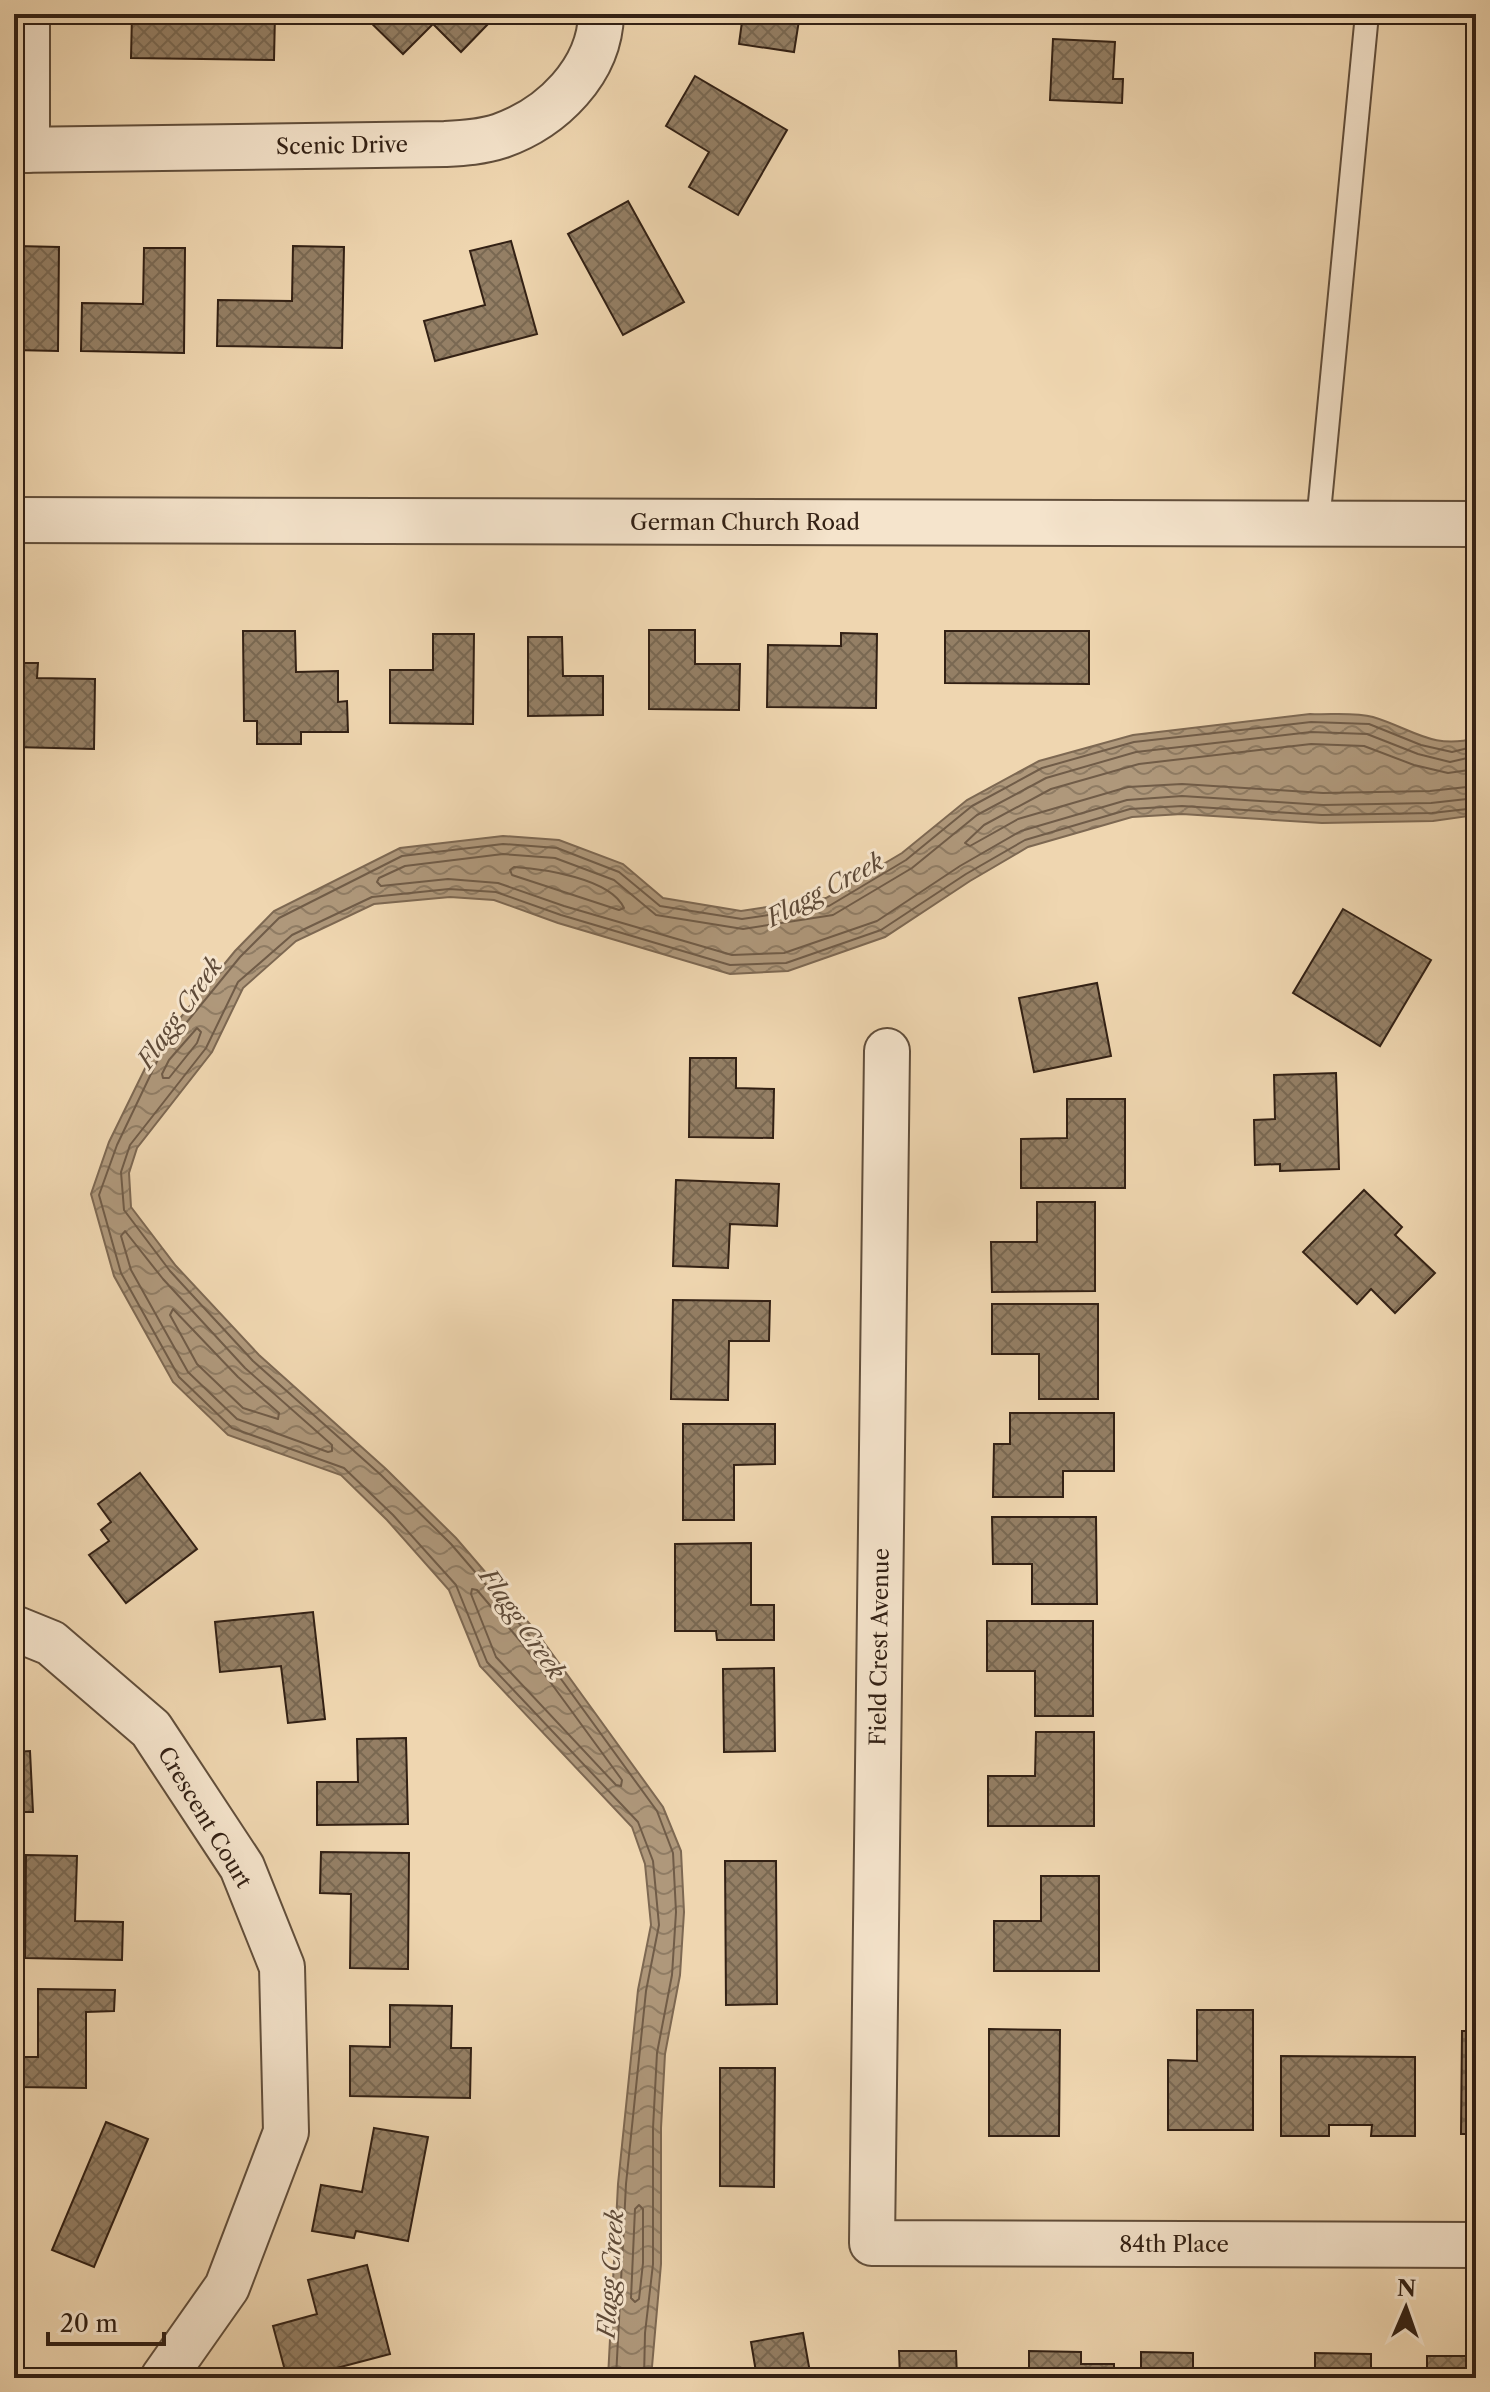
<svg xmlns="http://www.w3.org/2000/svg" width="1490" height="2392" font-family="'Libre Caslon Text',serif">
	<defs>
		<pattern id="water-waves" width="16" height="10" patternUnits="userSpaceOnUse" patternTransform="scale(2)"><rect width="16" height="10" fill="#af987b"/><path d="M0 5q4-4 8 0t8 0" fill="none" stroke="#8f7c64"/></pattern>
		<pattern id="building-cross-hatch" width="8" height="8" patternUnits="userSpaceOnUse" patternTransform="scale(2)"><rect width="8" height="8" fill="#947f65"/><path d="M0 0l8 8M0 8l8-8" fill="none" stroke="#796852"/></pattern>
	</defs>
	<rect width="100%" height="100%" fill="#efd6b0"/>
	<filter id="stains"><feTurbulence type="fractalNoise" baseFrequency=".0025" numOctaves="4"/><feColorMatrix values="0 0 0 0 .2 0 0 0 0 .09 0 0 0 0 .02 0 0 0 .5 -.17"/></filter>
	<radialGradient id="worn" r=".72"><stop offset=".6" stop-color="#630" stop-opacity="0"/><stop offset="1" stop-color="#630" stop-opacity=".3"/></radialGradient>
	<path fill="url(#water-waves)" stroke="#7d6852" stroke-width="2" d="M1310,714c20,1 45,-2 63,3 40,12 59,33 103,21v77l-43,6 -111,2 -140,-9 -50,3 -104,30 -58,34 -85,56 -97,34 -58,3 -172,-51 -64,-23 -44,-3 -76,7 -78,37 -53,47 -31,64 -75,96 -8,25 2,34 45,59 83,89 127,114 70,69 79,92 128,177 18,44 3,61 -4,63 -15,79 -4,74v136l-10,114h-43l10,-194 20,-194 13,-65 -6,-61 -13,-37 -152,-161 -31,-76 -62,-70 -46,-45 -113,-40 -55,-53 -59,-106 -23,-82 18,-52 45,-92 81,-99 39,-40 126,-63 103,-12 56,4 64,24 40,34 78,13 85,-13 76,-45 65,-53 72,-39 94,-26z"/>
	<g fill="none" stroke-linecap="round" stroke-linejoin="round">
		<g stroke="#705c48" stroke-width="2">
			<path d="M1476,756l-26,6 -32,-8 -51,-20 -56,-2 -175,20 -90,26 -69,37 -65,53 -79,47 -90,14 -87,-14 -42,-35 -59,-22 -52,-4 -98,12 -26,12 -2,4 4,4 67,-7 50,4 66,23 168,49 52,-2 93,-32 83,-55 61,-35 106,-31 55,-4 141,9 108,-2 45,-5"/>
			<path d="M1476,769l-28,4 -34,-8 -50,-19 -53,-2 -172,20 -88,25 -67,36 -19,18 5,3 48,-27 110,-32 54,-3 141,9 107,-2 46,-5"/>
			<path d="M514,867c29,2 96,11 110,41l-5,2 -107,-35 -2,-5z"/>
			<path d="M197,1028l4,4 -4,11 -28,35h-6l-1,-4 7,-14z"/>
			<path d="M125,1231l38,48 82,89 87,77v6l-4,1 -91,-33 -49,-47 -57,-102 -10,-34z"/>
			<path d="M173,1309l65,68 41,36 -1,6 -35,-11 -46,-44 -27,-49z"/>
			<path d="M472,1589l5,1 44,52 101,138 -1,6 -5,-1 -120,-128 -25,-63z"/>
			<path d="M639,2205l4,4v54l-4,36 -4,3 -4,-4 4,-89z"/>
			<path d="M616,2378l10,-194 20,-193 13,-66 -6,-64 -15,-39 -151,-160 -31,-77 -63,-70 -49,-47 -112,-40 -53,-51 -58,-104 -22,-78 18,-50 43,-90 80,-98 39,-39 123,-62 101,-12 54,4 62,24 41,34 82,13 87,-13 77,-46 66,-54 70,-38 92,-26 177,-20 58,2 52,21 31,7 24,-6"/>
			<path d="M644,2378l1,-45 8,-69v-136l4,-75 15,-78 4,-63 -3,-59 -16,-42 -128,-176 -78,-91 -70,-69 -128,-114 -83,-90 -46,-61 -3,-38 9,-27 76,-97 32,-66 54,-47 80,-38 77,-8 47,3 65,23 169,50 56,-2 95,-33 85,-56 59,-34 105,-31 52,-3 140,9 110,-2 44,-5"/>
		</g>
	</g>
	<g fill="url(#building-cross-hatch)" stroke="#322014" stroke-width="2">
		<path d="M132,14h143l-1,46 -143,-2z"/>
		<path d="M366,14h116l8,8 -29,30 -28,-28 -30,30 -39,-38z"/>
		<path d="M743,14h57l-6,38 -55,-8z"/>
		<path d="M1053,39l62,3 -2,37h10l-1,24 -72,-3z"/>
		<path d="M695,76l92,54 -49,85 -49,-28 20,-35 -43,-26z"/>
		<path d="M628,201l56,101 -61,33 -55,-101z"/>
		<path d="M511,241l26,93 -102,27 -11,-40 61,-16 -15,-54z"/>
		<path d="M17,246l42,1 -1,104 -44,-1z"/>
		<path d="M293,246l51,1 -2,101 -125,-2 1,-46 74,1z"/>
		<path d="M144,248h41l-1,105 -103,-2 1,-48 61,1z"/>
		<path d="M649,630h46v34h45l-1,46 -90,-1z"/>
		<path d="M243,631h52l1,41 42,-1v31l9,-1 1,31h-47v12h-44v-23h-13z"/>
		<path d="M945,631h144v53l-144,-1z"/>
		<path d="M841,633l36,1 -1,74 -109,-1 1,-62 73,1z"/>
		<path d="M433,634h41l-1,90 -83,-1v-53h43z"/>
		<path d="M528,637h34l1,39h40v39l-75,1z"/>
		<path d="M14,663h24l-1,15 58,1 -1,70 -80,-2z"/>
		<path d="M1343,909l88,51 -51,86 -87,-53z"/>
		<path d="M1097,983l14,73 -77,16 -15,-74z"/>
		<path d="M690,1058h46v30l38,1 -1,49 -84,-1z"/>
		<path d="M1336,1073l3,96 -59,2v-7l-25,1 -1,-45 21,-1 -1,-44z"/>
		<path d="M1067,1099h58v89h-104v-49l46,-1z"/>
		<path d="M676,1180l103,4 -2,42 -47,-2 -2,44 -55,-2z"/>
		<path d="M1364,1190l38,37 -7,8 40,38 -40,40 -24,-24 -14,15 -54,-52z"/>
		<path d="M1037,1202h58v89l-103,1 -1,-50h46z"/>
		<path d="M673,1300l97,1 -1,40h-40l-1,59 -57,-1z"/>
		<path d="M992,1304h106v95h-59v-45h-47z"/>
		<path d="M1010,1413h104v58h-51v26h-70l1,-53h16z"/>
		<path d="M683,1424h92v40l-41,1v55h-51z"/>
		<path d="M140,1473l57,76 -71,54 -37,-48 20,-14 -8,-11 10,-8 -13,-18z"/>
		<path d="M992,1517h104l1,87h-65v-40h-39z"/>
		<path d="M751,1543v62h23v35h-57l-1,-9h-41v-87z"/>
		<path d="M313,1612l12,107 -37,4 -7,-57 -61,6 -5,-50z"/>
		<path d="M987,1621h106v95h-58v-45h-48z"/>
		<path d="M774,1668l1,83 -51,1 -1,-83z"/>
		<path d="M1036,1732h58v94h-106v-50h47z"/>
		<path d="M406,1738l2,86 -91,1v-43h41l-1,-43z"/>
		<path d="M30,1751l3,61h-19v-60z"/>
		<path d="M321,1852l88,1 -1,116 -58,-1 1,-74 -31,-1z"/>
		<path d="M26,1855l51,1 -2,65 48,1 -1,38 -97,-2z"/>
		<path d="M725,1861h51l1,143 -51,1z"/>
		<path d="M1041,1876h58v95h-105v-50h47z"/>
		<path d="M38,1989l77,1 -1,21 -28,1v76l-69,-1v-30h21z"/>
		<path d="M390,2005l62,1 -1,42h20l-1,50 -120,-2v-50l40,1z"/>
		<path d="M1197,2010h56v120h-85v-70l29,1z"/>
		<path d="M989,2029l71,1 -1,106h-70z"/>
		<path d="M1462,2031h14v103h-15z"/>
		<path d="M1281,2056l134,1v79h-44l1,-11h-43v11h-48z"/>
		<path d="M720,2068h55l-1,119 -54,-1z"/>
		<path d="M106,2122l42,17 -54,128 -42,-17z"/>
		<path d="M374,2128l54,9 -20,104 -52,-10 -2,7 -42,-7 9,-46 41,7z"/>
		<path d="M367,2265l23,89 -61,16 2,8h-44l-14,-52 44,-12 -9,-34z"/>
		<path d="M803,2333l8,45h-54l-6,-36z"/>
		<path d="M899,2351h57l1,27h-57z"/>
		<path d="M1029,2351l52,1v12h33v14h-85z"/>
		<path d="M1141,2352l52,1v25h-52z"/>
		<path d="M1315,2353l56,1v24h-56z"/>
		<rect x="1427" y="2356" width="49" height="22"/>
	</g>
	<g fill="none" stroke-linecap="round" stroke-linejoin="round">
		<g stroke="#614e3b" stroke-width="26">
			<path id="service" d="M1318,523l49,-509"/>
		</g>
		<g stroke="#614e3b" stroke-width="48">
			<g id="minor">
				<path d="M14,150l431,-6c18,-1 37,-2 55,-8 52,-18 100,-65 101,-122"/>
				<path d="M27,150v-136"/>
				<path d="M887,1051l-15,1192 604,2"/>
				<path d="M14,1628l37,15 100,86 91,138 40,100 4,165 -59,155 -64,91"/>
			</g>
		</g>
		<g stroke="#614e3b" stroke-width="48">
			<path id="tertiary" d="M14,520l1462,4"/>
		</g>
		<use href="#service" stroke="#f5e4cc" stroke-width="22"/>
		<use href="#minor" stroke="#f5e4cc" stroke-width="44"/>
		<use href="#tertiary" stroke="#f5e4cc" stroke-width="44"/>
	</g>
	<g text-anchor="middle" stroke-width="6" stroke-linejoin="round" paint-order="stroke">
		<g font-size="22" fill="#322014" stroke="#f5e4cc">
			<text transform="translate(342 145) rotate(-1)" y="8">Scenic Drive</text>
			<text x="745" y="530">German Church Road</text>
			<text transform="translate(879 1647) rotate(-89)" y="8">Field Crest Avenue</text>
			<text transform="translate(205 1817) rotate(59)" y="8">Crescent Court</text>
			<text x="1174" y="2252">84th Place</text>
		</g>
		<g font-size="24" font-style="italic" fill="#5e4a38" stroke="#f5e4cc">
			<text transform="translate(825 890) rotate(-28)" y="8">Flagg Creek</text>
			<text transform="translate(180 1013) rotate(-55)" y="8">Flagg Creek</text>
			<text transform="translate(522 1624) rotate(55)" y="8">Flagg Creek</text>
			<text transform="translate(611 2274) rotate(-86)" y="8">Flagg Creek</text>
		</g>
	</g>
	<rect width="1490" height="2392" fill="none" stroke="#efd6b0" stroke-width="48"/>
	<rect x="16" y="16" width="1458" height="2360" fill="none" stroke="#322014" stroke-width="4"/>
	<rect x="24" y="24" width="1442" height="2344" fill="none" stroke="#322014" stroke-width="2"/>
	<g transform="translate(1406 2308) rotate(2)" stroke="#f5e4cc" stroke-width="6" paint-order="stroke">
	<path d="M0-6L14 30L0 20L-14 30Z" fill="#322014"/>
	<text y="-12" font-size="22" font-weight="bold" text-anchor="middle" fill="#322014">N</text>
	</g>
	<path d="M48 2332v12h116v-12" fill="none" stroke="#322014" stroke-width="4"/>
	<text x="60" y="2332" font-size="24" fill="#322014" stroke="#f5e4cc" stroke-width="6" paint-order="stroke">20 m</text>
	<rect width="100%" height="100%" filter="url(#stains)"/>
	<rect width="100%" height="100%" fill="url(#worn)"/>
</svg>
